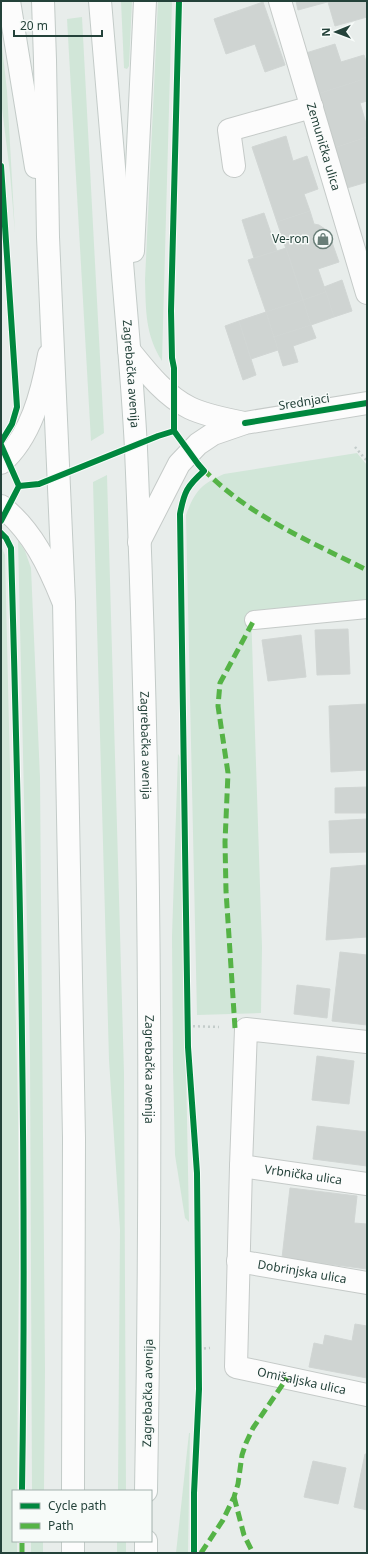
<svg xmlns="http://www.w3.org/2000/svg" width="368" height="1554" font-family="'Noto Sans',sans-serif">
	<rect width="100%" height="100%" fill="#e8edeb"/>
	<g fill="#d1e6d8">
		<path d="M121,1h11l-3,65 -2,3 -3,-1z"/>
		<path d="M158,1h14l-10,360c-17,-27 -16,-50 -17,-81z"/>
		<path d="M82,17l22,416 -13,8 -24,-422z"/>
		<path d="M1,37l6,54 8,142 -5,-60 -9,-73z"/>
		<path d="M357,453l10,12v140l-116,6 11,336 -1,66 -64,2 -11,-500c9,-24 15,-31 38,-41z"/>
		<path d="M107,475l17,598 2,418h-8l2,-261 -11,-170 -16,-578z"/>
		<path d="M18,540l7,11 6,17 9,210 5,592 -1,121h-12l-2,-436z"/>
		<path d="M1,546l4,9 13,557 1,145 -2,234h-4v50h4v12h-16z"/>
		<path d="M178,754l2,3 9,465 -4,-4 -10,-63 -2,-86 -1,-133z"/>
		<path d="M189,1433h1l-2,120h-12z"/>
		<rect x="31" y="1541" width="12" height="12"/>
		<rect x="117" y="1541" width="9" height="12"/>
	</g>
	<g fill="#cfd4d2" stroke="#d1d6d4">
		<path d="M296,1h35l-33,9z"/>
		<path d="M331,1h36v16l-32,9 -7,-24z"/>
		<path d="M263,2l22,63 -20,7 -10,-28 -29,10 -12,-35z"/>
		<path d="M335,44l6,18 23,-7 3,10v13l-49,16 -12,-41z"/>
		<path d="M367,78v23l-7,2 7,24v10l-33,11 -16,-54z"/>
		<path d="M286,136l7,25 14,-5 11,33 -14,5 6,17 -33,11 -25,-75z"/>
		<path d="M367,137v45l-20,6 -13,-40z"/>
		<path d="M310,211l4,13 5,1 9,6 11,31 -21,7 8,23 -23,8 -26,-78z"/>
		<path d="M264,213l13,38 -23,7 -12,-38z"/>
		<path d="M286,248l17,52 -37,12 -18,-52z"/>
		<path d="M342,280l10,31 -18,6 -10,-30z"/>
		<path d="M326,292l8,25 -23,8 -8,-25z"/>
		<path d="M303,300l8,25 -37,12 -8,-25z"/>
		<path d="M266,312l12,38 -27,9 -12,-38z"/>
		<path d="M239,321l17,54 -13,5 -18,-54z"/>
		<path d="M311,325l5,13 -23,8 5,16 -15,4 -9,-29z"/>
		<path d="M348,629l2,45 -33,1 -2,-45z"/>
		<path d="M301,635l5,42 -38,4 -6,-41z"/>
		<path d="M367,704v66l-36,2 -2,-66z"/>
		<path d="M367,787v26h-32v-25z"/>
		<path d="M367,819v33l-37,1 -1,-32z"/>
		<path d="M367,865v72l-41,3 5,-72z"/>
		<path d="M340,952l27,3v70l-35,-4z"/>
		<path d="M297,985l33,4 -3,29 -33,-4z"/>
		<path d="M317,1056l37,5 -5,43 -37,-4z"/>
		<path d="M317,1126l50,6v34l-54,-7z"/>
		<path d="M290,1188l67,8 -3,27 13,1v45l-85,-11z"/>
		<path d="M355,1324l12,2v52l-58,-11 5,-24 9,2 2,-10 27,6z"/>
		<path d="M365,1454h2v56l-13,-3z"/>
		<path d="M313,1461l33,7 -8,36 -34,-7z"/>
	</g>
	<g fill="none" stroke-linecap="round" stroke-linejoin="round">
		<g stroke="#c5cac8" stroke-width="20">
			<path id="service" d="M254,620l113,-11"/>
		</g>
		<g stroke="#c5cac8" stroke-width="24">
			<g id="minor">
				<path id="s1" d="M280,1l87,292"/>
				<path d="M234,166l-5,-36 83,-23"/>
				<path id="s2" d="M367,1042l-121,-13 -5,137 -5,201 131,28"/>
				<path id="s3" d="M241,1166l126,18"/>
				<path id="s4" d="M238,1261l129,22"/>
			</g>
		</g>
		<g stroke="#c5cac8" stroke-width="24">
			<g id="tertiary">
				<path d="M129,350c17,21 36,46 61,58 17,8 36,11 54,15"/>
				<path d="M1,463c30,-26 41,-70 48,-108"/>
				<path d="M1,506c31,24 48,60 62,95"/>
				<path d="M139,542l40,-78 19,-20 15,-10 32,-11 122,-20"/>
			</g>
		</g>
		<g stroke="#c3cbc8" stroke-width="24">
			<g id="secondary">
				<path d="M9,1l27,166"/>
				<path d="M43,1l2,59 3,177 16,365 10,536 -1,353"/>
				<path id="s5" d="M100,1c7,87 15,174 22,261 5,63 11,125 14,187 15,347 16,695 10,1042"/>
				<path d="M133,251l12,-250"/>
				<path d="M73,1553v-12"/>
				<path d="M146,1553v-12"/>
			</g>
		</g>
		<g stroke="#c3ccca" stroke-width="2.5" stroke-dasharray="2 3" stroke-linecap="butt">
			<path d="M355,447l12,14"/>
			<path d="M84,466l23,-9"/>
			<path d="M188,1026l31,1"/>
			<path d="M199,1349l11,-1"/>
		</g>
		<use href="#service" stroke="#fcfcfc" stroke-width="18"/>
		<use href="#minor" stroke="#fcfcfc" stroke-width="22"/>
		<use href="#tertiary" stroke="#fcfcfc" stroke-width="22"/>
		<use href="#secondary" stroke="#fcfcfc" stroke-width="22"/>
		<g stroke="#55b346" stroke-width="5" stroke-dasharray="10 5" stroke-linecap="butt">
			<path d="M203,469c46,47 106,72 164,101"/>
			<path d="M235,1028l-9,-137 -1,-49 3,-69 -10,-67 2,-23 34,-63"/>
			<path d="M234,1497l10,38 9,18"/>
			<path d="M22,1553v-12"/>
			<path d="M201,1553l22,-33 11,-23 4,-13 4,-29 4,-12 7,-15 34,-50"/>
		</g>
		<g stroke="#f7fbf9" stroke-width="8">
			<g id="cycleway">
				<path d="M179,1l-8,310 1,47 2,10v63l24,33 6,7c-17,15 -20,21 -24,43l8,533 9,126 2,216 -5,104v60"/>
				<path d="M1,166l16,241 -5,17 -11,18"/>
				<path d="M245,423l122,-20"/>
				<path d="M1,445l18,41 -18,35"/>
				<path d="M19,486l20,-2 119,-48 16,-5"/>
				<path d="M1,533l5,5 5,10c9,314 16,629 11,943"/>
			</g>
		</g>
		<use href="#cycleway" stroke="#00873e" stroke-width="6"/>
	</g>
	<defs>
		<g id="shop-ring" transform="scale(1)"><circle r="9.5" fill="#f7fbf9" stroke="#697e78" stroke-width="1.5"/><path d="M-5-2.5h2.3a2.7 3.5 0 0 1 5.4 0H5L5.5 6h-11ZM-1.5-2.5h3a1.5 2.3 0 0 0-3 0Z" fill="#697e78"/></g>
	</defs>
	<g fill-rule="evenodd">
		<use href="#shop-ring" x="323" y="239"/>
	</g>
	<g text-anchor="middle" stroke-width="3" stroke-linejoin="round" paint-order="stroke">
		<g font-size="12" fill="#24423a" stroke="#f7fbf9">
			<text dy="4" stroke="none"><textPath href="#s1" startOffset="152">Zemunička ulica</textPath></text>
			<text dy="4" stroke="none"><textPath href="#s5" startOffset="374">Zagrebačka avenija</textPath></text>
			<text transform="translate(304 402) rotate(-9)" y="4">Srednjaci</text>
			<text dy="4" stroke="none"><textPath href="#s5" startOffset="746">Zagrebačka avenija</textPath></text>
			<text dy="4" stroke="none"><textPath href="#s5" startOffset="1070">Zagrebačka avenija</textPath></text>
			<text dy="4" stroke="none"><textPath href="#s3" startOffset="63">Vrbnička ulica</textPath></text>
			<text dy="4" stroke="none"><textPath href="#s4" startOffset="65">Dobrinjska ulica</textPath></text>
			<text dy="4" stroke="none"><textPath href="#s2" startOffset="527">Omišaljska ulica</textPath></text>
			<text transform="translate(148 1393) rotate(-89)" y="4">Zagrebačka avenija</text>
		</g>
		<g font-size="12" fill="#24423a" stroke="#f7fbf9" text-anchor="end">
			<text x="309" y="243">Ve-ron</text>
		</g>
	</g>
	<rect width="368" height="1554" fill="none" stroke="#24423a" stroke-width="4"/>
	<rect x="12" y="1490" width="140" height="52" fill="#f7fbf9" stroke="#a3b1ad"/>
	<rect x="20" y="1503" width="20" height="6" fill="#00873e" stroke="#a3b1ad"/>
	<text x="48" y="1510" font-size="12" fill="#24423a">Cycle path</text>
	<rect x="20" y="1523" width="20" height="6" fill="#55b346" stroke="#a3b1ad"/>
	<text x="48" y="1530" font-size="12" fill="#24423a">Path</text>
	<g transform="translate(336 32) rotate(269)" stroke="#f7fbf9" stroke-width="3" paint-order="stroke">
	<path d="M0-3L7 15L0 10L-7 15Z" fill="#24423a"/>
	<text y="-6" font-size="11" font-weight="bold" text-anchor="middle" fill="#24423a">N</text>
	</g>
	<path d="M14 30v6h88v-6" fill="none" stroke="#24423a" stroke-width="2"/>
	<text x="20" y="30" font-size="12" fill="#24423a" stroke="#f7fbf9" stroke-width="3" paint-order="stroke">20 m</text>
</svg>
